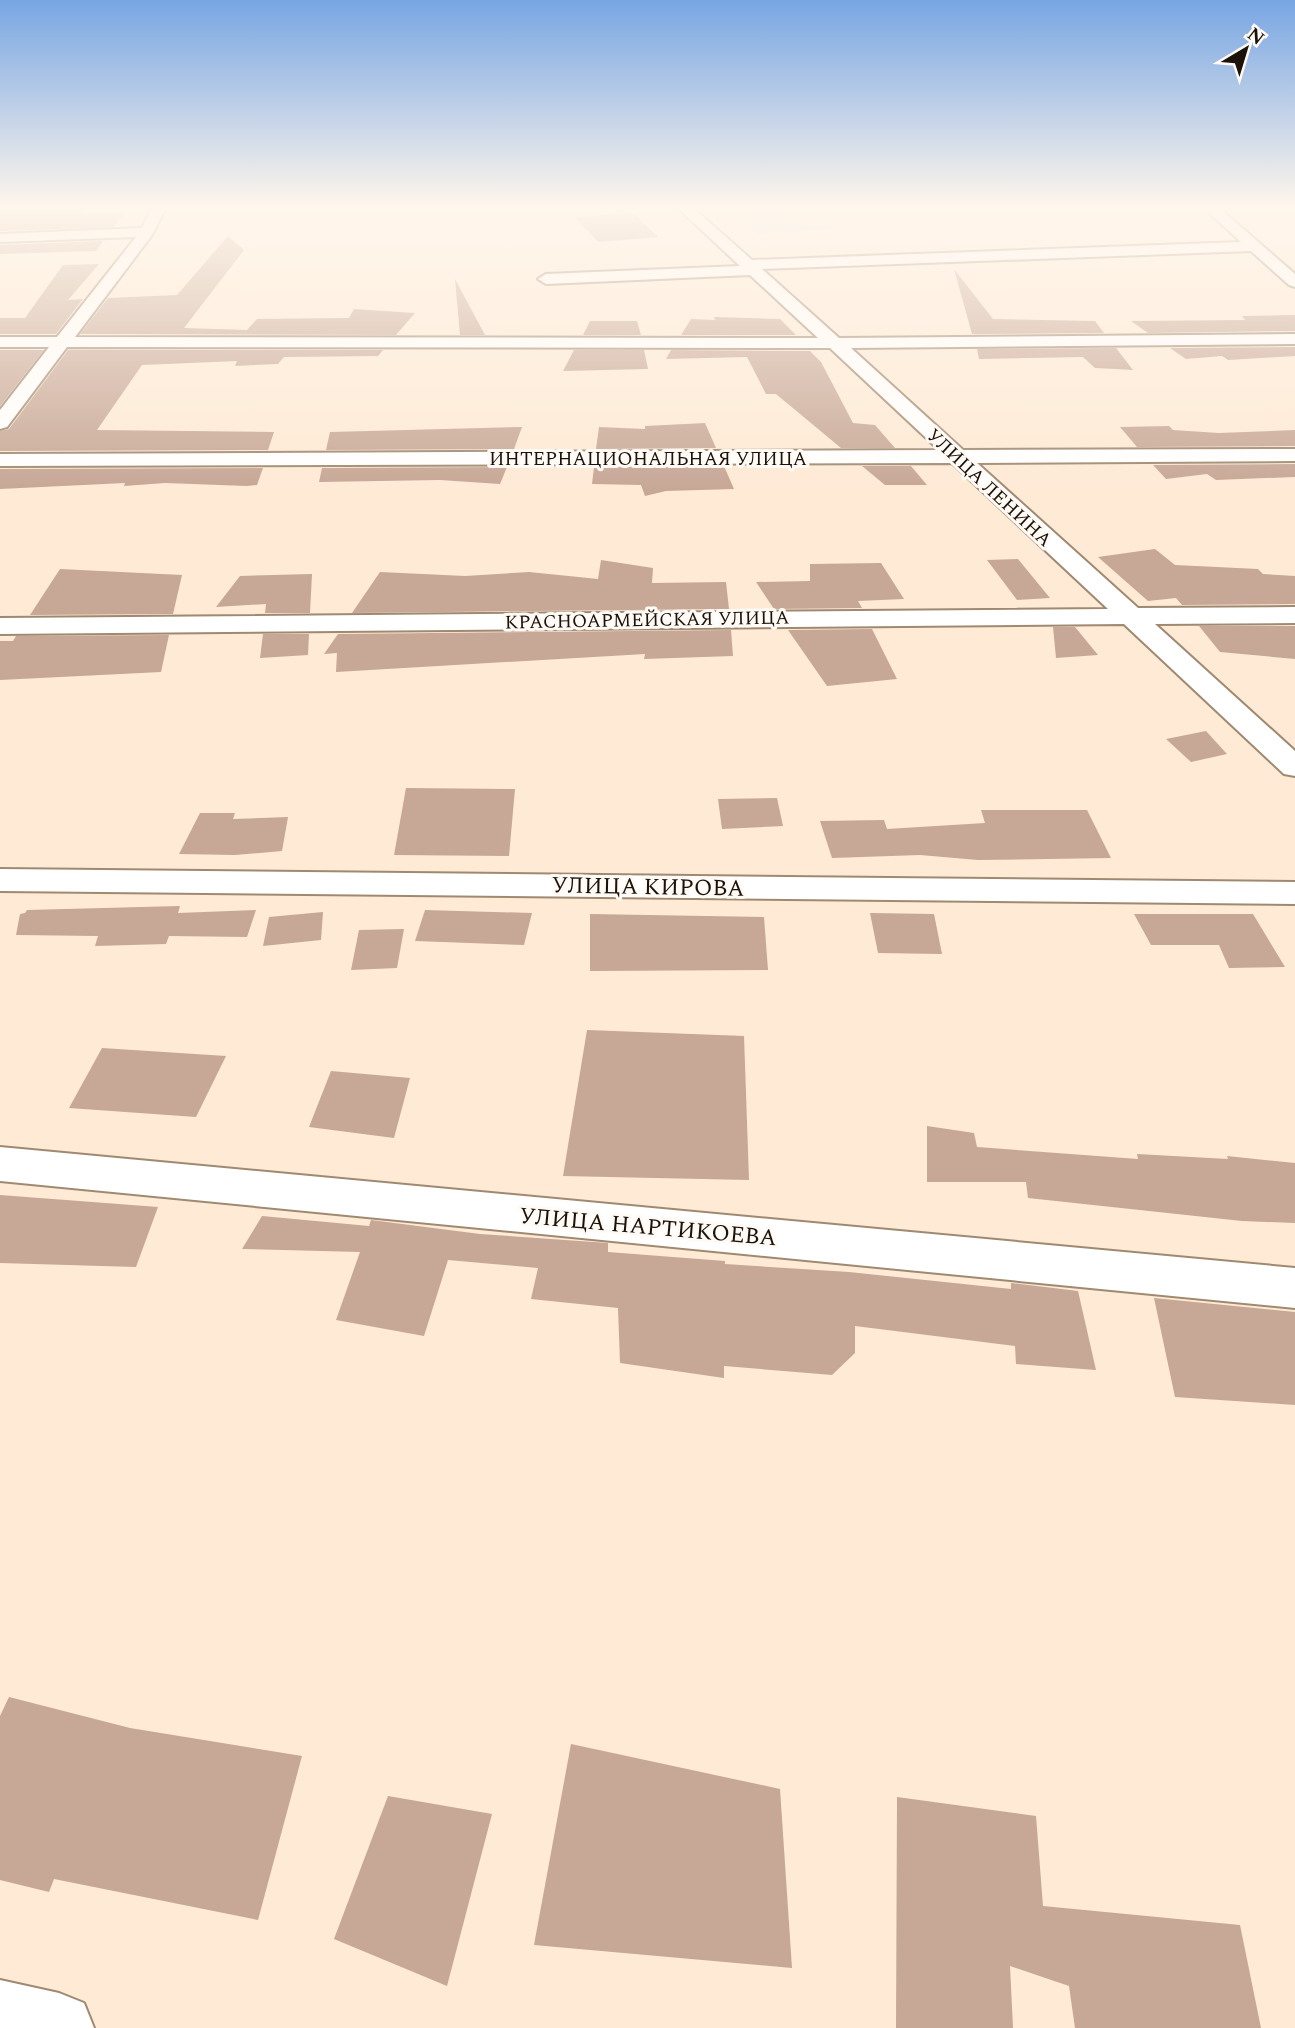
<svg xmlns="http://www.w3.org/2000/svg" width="1295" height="2028" font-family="Spectral,serif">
	<rect width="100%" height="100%" fill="#feead5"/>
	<path fill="#eadff3" d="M726,207h82l5,2 -35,4 21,12 30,-2 8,6 -79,5z"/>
	<g fill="#c7a796">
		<path d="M0,207h88l-5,6 42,-1 -11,15 -114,4z"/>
		<path d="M633,213l25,24 -60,5 -23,-25z"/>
		<path d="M228,236l16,14 -60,78 63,2 10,-11 92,-1 5,-9 61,4 -19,22 -316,-1 28,-36 69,-3z"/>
		<path d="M103,241l-7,10 -96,3v-9z"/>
		<path d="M99,264l-31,36 15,-1 -27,35h-56v-16h25l38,-53z"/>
		<path d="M954,269l39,50 102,2 9,12 -132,1z"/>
		<path d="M455,279l30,56h-25z"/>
		<path d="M1295,315v16l-147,2 -17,-12 114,-1 -3,-4z"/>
		<path d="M714,317l66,2 16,16h-115l10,-16 24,1z"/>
		<path d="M590,321h47l4,14h-58z"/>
		<path d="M1295,347v9l-67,4 -6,-4 -36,3 -16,-11z"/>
		<path d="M1116,348l17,22 -38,-2 -12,-11 -104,2 -2,-10z"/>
		<path d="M0,350h44l-44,56z"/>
		<path d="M68,350h315l-5,6 -94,1 -6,7 -43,2 2,-5 -95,4 -45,65 177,2 -6,18 -268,1v-20l9,-2z"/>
		<path d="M574,350h70l4,19 -85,2z"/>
		<path d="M671,350l139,1 11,11 32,61 22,2 20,23h-54l-65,-54h-10l-19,-37 -81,2z"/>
		<path d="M705,423l11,25 -120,1 3,-22 46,2v-3z"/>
		<path d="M1169,426l4,4 46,3 76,-3v16l-158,1 -17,-20z"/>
		<path d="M522,427l-8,22 -188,1 4,-18z"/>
		<path d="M1295,464v13l-79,3 -9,-6 -41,5 -13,-14z"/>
		<path d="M724,466l10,23 -68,2 -21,5 -4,-11 -49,-1 2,-17z"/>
		<path d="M862,466h49l16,19h-42z"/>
		<path d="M507,467l-7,17 -60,-4 -121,2 3,-14z"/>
		<path d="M263,468l-6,17 -10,1 -82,-3 -41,3 1,-3 -125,6v-20z"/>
		<path d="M1155,549l20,16 83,4 5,5 32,2v28l-113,1 -6,-7 -28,3 -50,-44z"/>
		<path d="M1018,559l32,39 -33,2 -30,-40z"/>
		<path d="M601,560l52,8 -1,15 74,-1 3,27 -377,4 28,-41 85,4 64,-4 69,7z"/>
		<path d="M881,563l23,36 -46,2 4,7 -88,1 -18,-27 54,-1v-17z"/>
		<path d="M60,569l122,6 -9,39 -143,1z"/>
		<path d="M312,574l-2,39h-45l1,-9 -50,3 24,-31z"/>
		<path d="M1199,626h96v33l-75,-7z"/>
		<path d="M1053,627h22l23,28 -42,3z"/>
		<path d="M872,629l25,50 -70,7 -39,-56z"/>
		<path d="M731,630l2,26 -89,3 1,-5 -309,18 1,-19 -13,1 14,-20z"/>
		<path d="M263,634h46l-1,21 -48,3z"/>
		<path d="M169,635l-8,37 -161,8v-39h13l3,-5z"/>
		<path d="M1206,731l21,23 -36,8 -25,-23z"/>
		<path d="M406,788l109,1 -6,67 -115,-1z"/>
		<path d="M777,798l6,28 -61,3 -4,-30z"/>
		<path d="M981,810h106l24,48 -133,2 -58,-5 -88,3 -12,-37 64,-1 3,9 98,-6z"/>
		<path d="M200,813h35l-2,6 55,-2 -6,34 -47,4 -56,-1z"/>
		<path d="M180,906l-2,7 78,-3 -9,27 -78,-1 -3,8 -71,2 3,-10 -82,-1 4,-21 5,-1 2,-3z"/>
		<path d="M425,910l107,3 -8,32 -109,-4z"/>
		<path d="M323,912l-2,28 -58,6 6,-29z"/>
		<path d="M870,913l64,1 8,40 -64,-1z"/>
		<path d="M590,914l174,3 4,53 -178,1z"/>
		<path d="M1134,914h119l32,53 -56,1 -10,-23h-68z"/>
		<path d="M404,929l-7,39 -46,2 8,-40z"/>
		<path d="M587,1030l157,6 5,144 -186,-4z"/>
		<path d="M102,1048l124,8 -30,61 -127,-9z"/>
		<path d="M331,1071l79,7 -16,60 -85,-11z"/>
		<path d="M927,1126l47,7 3,14 161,12 -1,-5 91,5 -1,-3 68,7v60l-53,-2 -214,-23 -2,-16h-99z"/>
		<path d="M0,1195l158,12 -22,60 -136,-4z"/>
		<path d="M262,1216l107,10 2,-6 109,14 128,9v9l117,9v3l124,8 162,17v-6l67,8 18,79 -80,-6 -1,-18 -160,-20v27l-23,22 -108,-9v12l-104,-15 -2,-55 -87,-9 7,-31 -90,-8 -24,76 -88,-16 24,-68 -118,-3z"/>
		<path d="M1154,1298l141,14v93l-120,-8z"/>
		<path d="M9,1697l121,31 172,28 -44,164 -204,-41 -5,13 -49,-12v-164z"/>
		<path d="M571,1744l209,45 12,179 -258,-23z"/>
		<path d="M388,1796l104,18 -45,172 -113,-47z"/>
		<path d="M897,1797l139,19 7,90 197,19 21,103h-186l-6,-42 -59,-20 3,62h-117z"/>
	</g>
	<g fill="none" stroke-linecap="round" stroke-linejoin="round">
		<g stroke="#9f8971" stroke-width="4">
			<g id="minor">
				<path d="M152,207h14l-14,28 -77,102 743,1 -68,-63 -204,9 -8,-5 8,-5 194,-8 -63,-59h15l60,53 489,-18 -38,-35h15l77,67v13l-6,-2 -38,-34 -489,18 77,69 456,-4v10l-444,4 112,102 332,-1v12l-318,2 161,145 157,-1v16l-140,1 140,127v25l-11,-2 -160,-150 -1124,10v-16l1108,-9 -156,-146 -952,3v-12l939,-4 -109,-102 -763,-1 -60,80 -7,2v-19l49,-63h-49v-10h57l79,-100 -136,5v-8l142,-6z"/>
				<path d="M0,869l1295,13v22l-1295,-13z"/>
				<path d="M0,1147l1295,121v40l-1295,-127z"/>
				<path d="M0,1980l59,13 25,10 10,25h-94z"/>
			</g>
		</g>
		<use href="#minor" fill="#fff" fill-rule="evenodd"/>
	</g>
	<linearGradient id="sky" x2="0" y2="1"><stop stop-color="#78a6e3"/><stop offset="0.42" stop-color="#fff6ec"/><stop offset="1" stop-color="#fff6ec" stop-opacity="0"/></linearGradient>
	<rect width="1295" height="491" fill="url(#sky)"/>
	<g text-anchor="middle" stroke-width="6" stroke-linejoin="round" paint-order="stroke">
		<g font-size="19" fill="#1b1309" stroke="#fffaf5">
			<text x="648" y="465">ИНТЕРНАЦИОНАЛЬНАЯ УЛИЦА</text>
			<text transform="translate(990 487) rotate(43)" y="7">УЛИЦА ЛЕНИНА</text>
			<text transform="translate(647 619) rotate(-1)" y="7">КРАСНОАРМЕЙСКАЯ УЛИЦА</text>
		</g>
		<g font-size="23" fill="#1b1309" stroke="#fffaf5">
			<text transform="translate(648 886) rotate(1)" y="8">УЛИЦА КИРОВА</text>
			<text transform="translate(648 1226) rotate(5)" y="8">УЛИЦА НАРТИКОЕВА</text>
		</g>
	</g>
	<g transform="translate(1246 49) rotate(38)" stroke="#fffaf5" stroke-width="5" paint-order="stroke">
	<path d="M0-5L12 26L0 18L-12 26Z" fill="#1b1309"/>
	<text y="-10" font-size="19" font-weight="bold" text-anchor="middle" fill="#1b1309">N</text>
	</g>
</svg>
